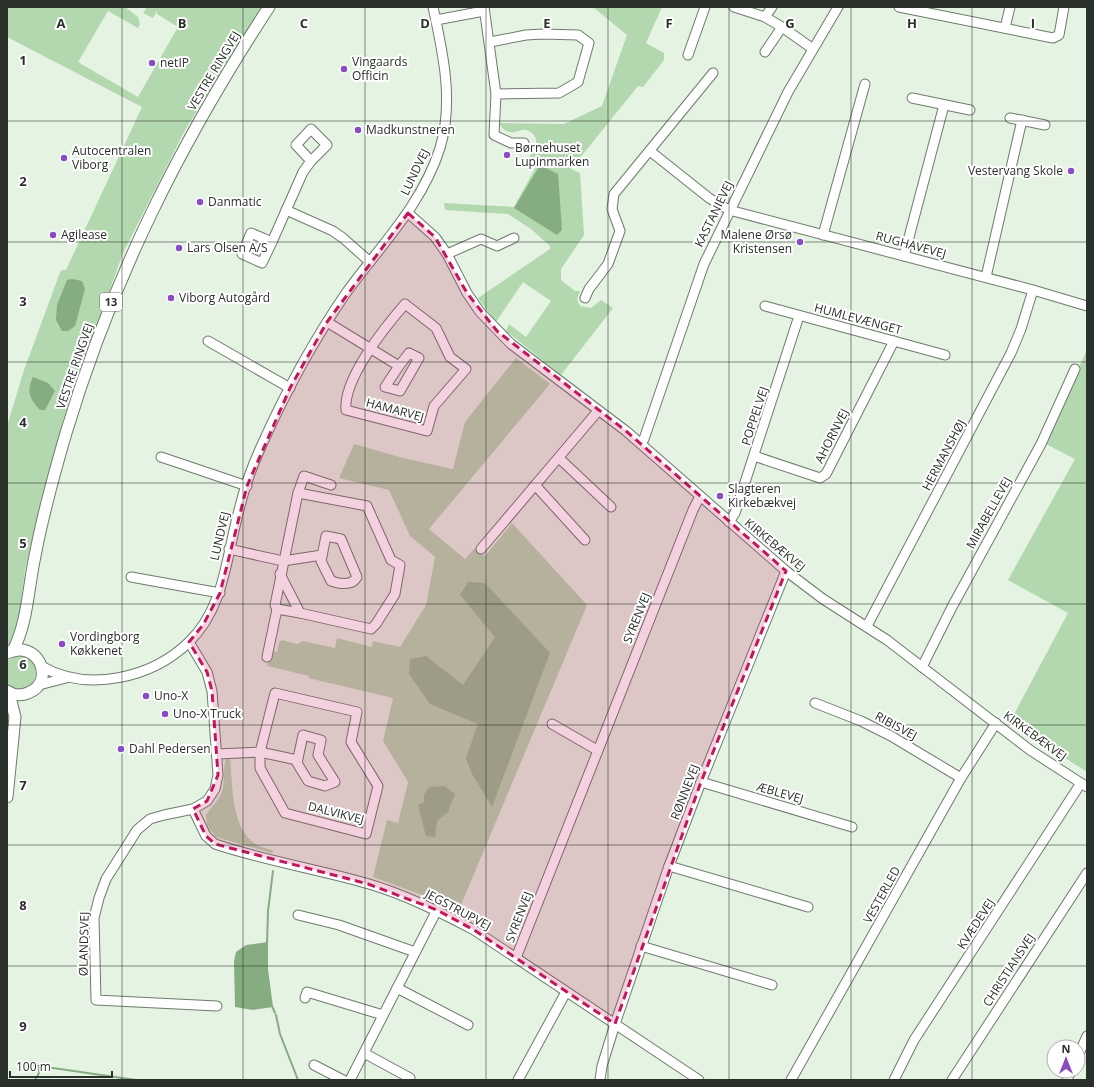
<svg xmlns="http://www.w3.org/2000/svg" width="1094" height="1087" font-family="'Open Sans',sans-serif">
	<rect width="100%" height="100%" fill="#e4f3e2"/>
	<g fill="#b3d7ae">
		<path d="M7,7h118l13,10 2,7 -2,4 -30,-17 -30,51 60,35 40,-70 -21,-13v-3l-4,7 -10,-5 4,-6h115l-77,123 -62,123 -59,164 -23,83 -16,70 -7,56 -3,12 -8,9v-221l17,-56 37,-100h5l76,-163 -135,-70z"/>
		<path d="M593,7h69l-16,36 18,10v7l-21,27 -5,-1 -67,83 9,4 4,62 -23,34v11l14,11h5l-3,8 3,7 11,2 10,-8 12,8 -52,67 -55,-44 3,-7 17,13 25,-36 -28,-19 -27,40 -18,-24 72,-49v-3l-19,-17 -23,-15 -63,-4 -1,-7 70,4 25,-46 -10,-4c8,-8 12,-23 -3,-27 -5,-1 -10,3 -15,2 -6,0 -9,-4 -12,-9l65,1 38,-18 25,-71z"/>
		<path d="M1087,350v422l-44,-28 -32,-24 57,-107 -60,-33 67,-121 -31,-16z"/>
		<path d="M516,358l34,26 -121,145 36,30 10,-11 10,8 27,-33 75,82 -129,307 -36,-17 -49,-18 14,-57 11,3 10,-41 -25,-41 10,-43 -85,-20 1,-2 -42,-10 3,-12 4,-3 3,1 2,-10 3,-2 15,4 6,-3 32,7 2,-10 35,9 1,-6 27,6 26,-42 9,-48 -25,-21 -21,-46 -50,-12 15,-34 49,14 50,11 12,-47z"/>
		<path d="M16,656c36,-2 17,51 -9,28v-23z"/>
		<path d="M230,758c3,27 0,73 29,88 4,2 10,3 15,5l-2,2 -56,-16 -9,-11 -1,-11c4,-7 12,-14 15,-21 5,-11 1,-24 5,-35z"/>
	</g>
	<g fill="#95bc91">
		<path d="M468,582l17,1 65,70 -58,154 -20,-33 -6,-16 12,-34 -48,-20 -21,-30 1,-15 16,-3 37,29 32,-48 -35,-42z"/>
		<path d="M445,786l10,8 -7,18 -11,9 -2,16 -9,-1 -8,-31 6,-3v-7l5,-8z"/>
	</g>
	<g fill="#86ac81">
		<path d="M540,165l18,9 4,56 -5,5 -43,-27z"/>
		<path d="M72,279l10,2 3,8 -10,37 -7,5h-6l-6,-11 1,-15 10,-25z"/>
		<path d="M33,377l15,6 7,8 -10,19h-5c-10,-11 -14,-18 -7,-33z"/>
		<path d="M268,942v27l5,38 -20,3 -18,-3 -1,-46 2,-9 10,-7z"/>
	</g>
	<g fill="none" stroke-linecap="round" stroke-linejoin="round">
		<g stroke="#86ac81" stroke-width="2">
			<path d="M267,944l1,-33 5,-40"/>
			<path d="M272,1006l3,7"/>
			<path d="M276,1015l4,19 18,46"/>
			<path d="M29,1064l10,2v7l-4,7"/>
			<path d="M39,1066l97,14"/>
		</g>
		<g stroke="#6e7b6c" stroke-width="11">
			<g id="minor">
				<path d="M484,7l12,87 -2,41 17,8h13"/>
				<path d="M734,7l31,10 17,10 31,22"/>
				<path d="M899,7l154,31 6,-3 5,-28"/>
				<path d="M765,17l7,-10"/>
				<path d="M436,20l48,-9"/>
				<path d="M1005,28l5,-21"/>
				<path d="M490,42l36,-7 17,-1 35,1 11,8 -11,39 -19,11 -63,1"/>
				<path d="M765,52l17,-25"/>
				<path d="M688,55l17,-48"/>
				<path d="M912,98l58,12"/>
				<path d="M1010,118l35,7"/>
				<path d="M650,151l59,47 20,12 304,80 54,16"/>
				<path d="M286,210l47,21 10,7 27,24"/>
				<path d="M408,213l27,24 12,17 20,39 13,19 31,32 115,87 160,140 37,28 64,41 143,110 57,37"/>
				<path d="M823,235l42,-151"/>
				<path d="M272,242l-10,21 -20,-9 9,-21 21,9 31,-70 8,-11 16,-16 -16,-16 -15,16 15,16"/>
				<path d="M447,254l34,-15 16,7 17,-8"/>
				<path d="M904,256l40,-151"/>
				<path d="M986,277l36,-157"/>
				<path d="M585,298l4,-9 19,-25 12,-33 -8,-22 2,-15 99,-121"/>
				<path d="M405,304l31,24 14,29 16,12 -32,37 -7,25 -81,-21c-3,-31 39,-83 59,-106z"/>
				<path d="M765,306l180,49"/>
				<path d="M327,322l72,44 -14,21 15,4 19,-33 -10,-5 -10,13"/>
				<path d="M208,341l82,47"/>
				<path d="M640,443l4,-4 60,-175 84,-172 50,-85"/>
				<path d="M754,456l66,22 6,-4 68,-133"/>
				<path d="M161,457l86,29"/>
				<path d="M559,458l52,49"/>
				<path d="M535,485l50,55"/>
				<path d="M729,522l6,-9 64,-197"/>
				<path d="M326,536l15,3 16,38c-5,9 -17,7 -26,4l-10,-20z"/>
				<path d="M229,549l54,12 39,-6"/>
				<path d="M481,549l117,-138"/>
				<path d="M280,574l20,39 71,16 5,-5 19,-30 5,-29 -9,-5 -24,-54 -69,-13"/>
				<path d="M131,577l89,16"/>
				<path d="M300,613l-23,-4 -2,-4 23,-112 6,-17 27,9"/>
				<path d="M867,626l144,-273 10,-24 12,-39"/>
				<path d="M189,642l18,30 5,19 6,84 -3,14 -8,12 -14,8 -29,6 -14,4 -13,11 -31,49 -7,19 -5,20 2,82 121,6"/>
				<path d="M267,657l10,-48"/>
				<path d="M41,666c47,27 111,12 148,-24 35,-34 37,-83 49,-128 5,-22 13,-45 22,-65 24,-54 53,-108 86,-156 34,-47 76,-88 94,-145 14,-46 3,-95 -7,-141"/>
				<path d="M922,667l30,-60 89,-163 34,-75"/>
				<path d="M39,685l27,-7"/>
				<path d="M275,693l82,19 -6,30 27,44 -12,48 -81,-21 -25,-45v-16z"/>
				<path d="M815,703l46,18 30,15 70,42"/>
				<path d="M552,724l45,26"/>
				<path d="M303,735l18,5 -3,15 17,27 -10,4 -17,-5 -11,-18z"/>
				<path d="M217,754l43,-2 37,8"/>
				<path d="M701,782l151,45"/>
				<path d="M193,809l13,27 9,8c50,17 103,25 154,40 37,11 71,28 105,46l225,150"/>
				<path d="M669,866l139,41"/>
				<path d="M298,915l41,10 76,27"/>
				<path d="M641,946l131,39"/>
				<path d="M516,958l177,-448 7,-14"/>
				<path d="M397,988l71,37"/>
				<path d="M305,998l2,-6 76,23"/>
				<path d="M364,1053l46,25"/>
				<path d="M1078,1056l9,-20"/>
				<path d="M314,1065l29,15"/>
				<path d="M350,1080l87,-170"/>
				<path d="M518,1080l48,-88"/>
				<path d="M600,1080l2,-14 13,-42 54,-158 32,-84 85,-211"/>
				<path d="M791,1080l170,-302 35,-55"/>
				<path d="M894,1080l20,-40 167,-257"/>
				<path d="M952,1080l135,-207"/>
				<path d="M1067,1080l4,-9"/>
			</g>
		</g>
		<g stroke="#6e7b6c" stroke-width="13">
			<g id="major">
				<path d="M13,651c15,-30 15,-63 22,-95 8,-42 19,-82 31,-123 47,-156 114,-290 203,-426"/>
				<path d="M7,691c6,4 14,5 21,2 29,-11 10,-55 -21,-40"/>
				<path d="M7,797l8,-80 -6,-24"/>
			</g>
		</g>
		<use href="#minor" stroke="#fff" stroke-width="9"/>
		<use href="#major" stroke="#fff" stroke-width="11"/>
	</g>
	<path fill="#c2185b" fill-opacity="0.2" stroke="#c2185b" stroke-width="3" stroke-dasharray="8 5" stroke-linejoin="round" d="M408,213l27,24 32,56 30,38 129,100 160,140 -85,211 -86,242 -141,-94 -37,-20 -69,-26 -153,-40 -9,-8 -13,-27 14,-8 11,-26 -6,-84 -5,-19 -18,-30 14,-17 17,-32 27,-107 43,-98 37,-66z"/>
	<path fill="none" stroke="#2a302a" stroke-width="1" stroke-opacity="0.55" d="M122,7v1073M243,7v1073M365,7v1073M486,7v1073M608,7v1073M729,7v1073M851,7v1073M972,7v1073M7,121h1080M7,242h1080M7,362h1080M7,483h1080M7,604h1080M7,725h1080M7,845h1080M7,966h1080"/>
	<g fill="#894cc2" stroke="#fff" stroke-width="1.5">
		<circle cx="152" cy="63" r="4"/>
		<circle cx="344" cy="69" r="4"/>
		<circle cx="358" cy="130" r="4"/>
		<circle cx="507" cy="155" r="4"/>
		<circle cx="64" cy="158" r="4"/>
		<circle cx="1071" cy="171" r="4"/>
		<circle cx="200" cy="202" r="4"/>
		<circle cx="53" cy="235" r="4"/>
		<circle cx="800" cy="242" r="4"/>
		<circle cx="179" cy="248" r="4"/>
		<circle cx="171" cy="298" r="4"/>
		<circle cx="720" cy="496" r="4"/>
		<circle cx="62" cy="644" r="4"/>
		<circle cx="146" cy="696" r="4"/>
		<circle cx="165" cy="714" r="4"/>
		<circle cx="121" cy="749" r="4"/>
	</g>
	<g text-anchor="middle" stroke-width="4" stroke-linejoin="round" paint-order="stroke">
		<rect fill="#fff" stroke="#6a6e6a" stroke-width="1" x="100" y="293" width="22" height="18" rx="3"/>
		<g font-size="11" font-weight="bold" fill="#2a302a">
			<text x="111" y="306">13</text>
		</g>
		<g font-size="12" fill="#2a302a" stroke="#fff" text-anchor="start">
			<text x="352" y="66">Vingaards<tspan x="352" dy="14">Officin</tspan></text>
			<text x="160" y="67">netIP</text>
			<text x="366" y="134">Madkunstneren</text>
			<text x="515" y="152">Børnehuset<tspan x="515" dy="14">Lupinmarken</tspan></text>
			<text x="72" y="155">Autocentralen<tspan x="72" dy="14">Viborg</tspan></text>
			<text x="1063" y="175" text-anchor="end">Vestervang Skole</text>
			<text x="208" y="206">Danmatic</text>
			<text x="61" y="239">Agilease</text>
			<text x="792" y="239" text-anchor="end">Malene Ørsø<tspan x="792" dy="14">Kristensen</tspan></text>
			<text x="187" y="252">Lars Olsen A/S</text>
			<text x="179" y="302">Viborg Autogård</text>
			<text x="728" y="493">Slagteren<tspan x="728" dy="14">Kirkebækvej</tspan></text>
			<text x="70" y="641">Vordingborg<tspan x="70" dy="14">Køkkenet</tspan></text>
			<text x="154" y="700">Uno-X</text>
			<text x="173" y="718">Uno-X Truck</text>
			<text x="129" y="753">Dahl Pedersen</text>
		</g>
		<g font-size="12" fill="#2a302a" stroke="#fff">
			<text transform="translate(214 71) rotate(-59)" y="4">VESTRE RINGVEJ</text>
			<text transform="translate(415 172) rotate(-64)" y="4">LUNDVEJ</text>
			<text transform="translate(714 214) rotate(-64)" y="4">KASTANIEVEJ</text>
			<text transform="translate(911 245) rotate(15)" y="4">RUGHAVEVEJ</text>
			<text transform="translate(858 319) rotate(15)" y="4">HUMLEVÆNGET</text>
			<text transform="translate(75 366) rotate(-71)" y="4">VESTRE RINGVEJ</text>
			<text transform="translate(395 410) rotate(15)" y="4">HAMARVEJ</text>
			<text transform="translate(755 416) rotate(-72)" y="4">POPPELVEJ</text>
			<text transform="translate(832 436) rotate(-63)" y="4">AHORNVEJ</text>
			<text transform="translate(944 455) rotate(-62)" y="4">HERMANSHØJ</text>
			<text transform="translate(989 513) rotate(-61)" y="4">MIRABELLEVEJ</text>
			<text transform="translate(220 536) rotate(-77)" y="4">LUNDVEJ</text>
			<text transform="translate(775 545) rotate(40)" y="4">KIRKEBÆKVEJ</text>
			<text transform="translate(637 618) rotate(-68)" y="4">SYRENVEJ</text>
			<text transform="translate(896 726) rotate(28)" y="4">RIBISVEJ</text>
			<text transform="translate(1035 736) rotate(36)" y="4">KIRKEBÆKVEJ</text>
			<text transform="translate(685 792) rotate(-69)" y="4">RØNNEVEJ</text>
			<text transform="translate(780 793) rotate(16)" y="4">ÆBLEVEJ</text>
			<text transform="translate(336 813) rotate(14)" y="4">DALVIKVEJ</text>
			<text transform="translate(882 895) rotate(-61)" y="4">VESTERLED</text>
			<text transform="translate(458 910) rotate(28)" y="4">JEGSTRUPVEJ</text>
			<text transform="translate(519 917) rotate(-69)" y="4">SYRENVEJ</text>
			<text transform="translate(976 924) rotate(-57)" y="4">KVÆDEVEJ</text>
			<text transform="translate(84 944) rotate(-89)" y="4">ØLANDSVEJ</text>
			<text transform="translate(1009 970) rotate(-57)" y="4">CHRISTIANSVEJ</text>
		</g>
	</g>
	<g font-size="13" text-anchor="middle" font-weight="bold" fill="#2a302a" stroke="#fff" stroke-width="4" stroke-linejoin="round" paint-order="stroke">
		<text x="61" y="28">A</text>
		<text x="182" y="28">B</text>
		<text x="304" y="28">C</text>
		<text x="425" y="28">D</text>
		<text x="547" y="28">E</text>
		<text x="669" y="28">F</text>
		<text x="790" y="28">G</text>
		<text x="912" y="28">H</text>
		<text x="1033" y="28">I</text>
		<text x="23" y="65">1</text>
		<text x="23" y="186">2</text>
		<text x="23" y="306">3</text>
		<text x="23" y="427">4</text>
		<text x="23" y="548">5</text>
		<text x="23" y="669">6</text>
		<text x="23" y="790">7</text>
		<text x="23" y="910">8</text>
		<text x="23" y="1031">9</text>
	</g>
	<rect width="1094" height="1087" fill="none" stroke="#2a302a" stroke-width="16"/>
	<g transform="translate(1066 1059)"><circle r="19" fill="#ffffff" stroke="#aaacaa"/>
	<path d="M0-3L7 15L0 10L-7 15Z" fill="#894cc2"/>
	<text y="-6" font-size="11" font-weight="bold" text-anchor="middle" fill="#2a302a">N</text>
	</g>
	<path d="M10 1071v6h102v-6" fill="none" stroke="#2a302a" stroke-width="2"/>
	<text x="16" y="1071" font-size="12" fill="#2a302a" stroke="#ffffff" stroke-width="3" paint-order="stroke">100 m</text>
</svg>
